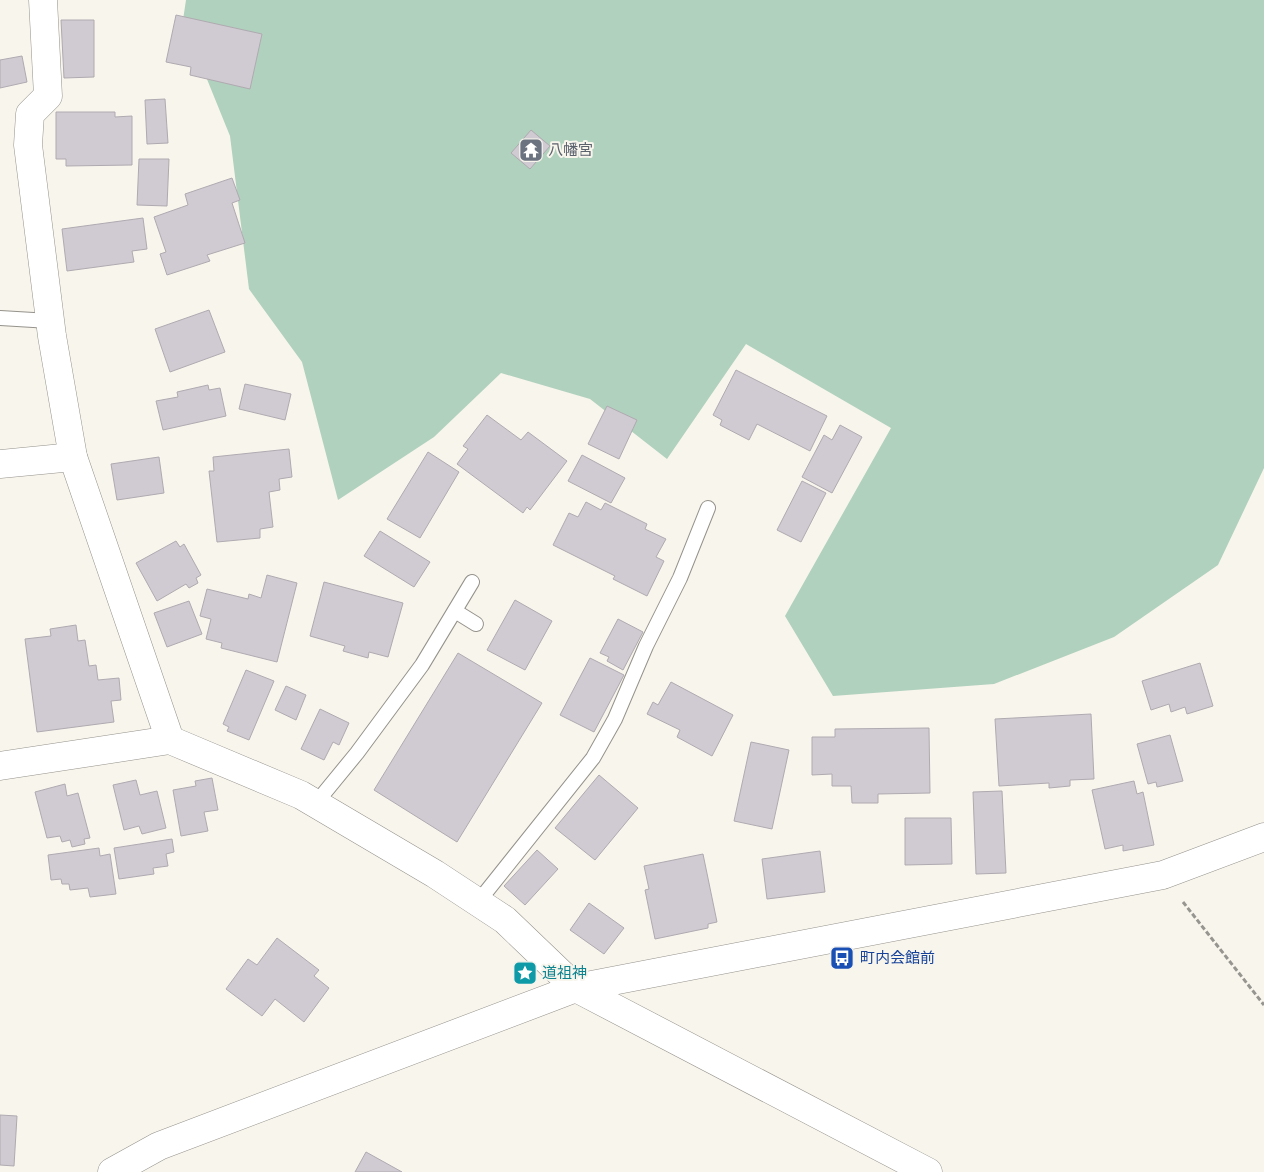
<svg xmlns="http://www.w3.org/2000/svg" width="1264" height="1172" font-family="Lora,'Noto Sans JP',serif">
	<rect width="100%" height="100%" fill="#f8f5ed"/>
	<path fill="#b0d1bd" d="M186,0h1078v468l-46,97 -104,72 -120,47 -161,12 -48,-80 106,-188 -145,-84 -79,115 -77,-60 -89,-26 -67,64 -96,63 -36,-138 -53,-73 -19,-153 -47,-116z"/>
	<g fill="#d0cbd2" stroke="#afaab0">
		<path d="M176,15l86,19 -12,55 -60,-14 1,-8 -25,-5z"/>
		<path d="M61,20h33v57l-30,1z"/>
		<path d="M22,56l5,26 -27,6v-28z"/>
		<path d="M165,99l3,44 -21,1 -2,-44z"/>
		<path d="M56,112h59v5l17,-1v49l-66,1v-7h-10z"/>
		<path d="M531,130l19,16 -20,23 -19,-16z"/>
		<path d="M139,159h30l-2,47 -30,-1z"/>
		<path d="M232,178l8,22 -8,3 13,40 -38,12 3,6 -43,14 -7,-21 6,-2 -12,-35 34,-12 -3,-11z"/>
		<path d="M143,218l4,31 -15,2 2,11 -67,9 -5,-42z"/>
		<path d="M209,310l16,42 -55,20 -15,-43z"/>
		<path d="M736,370l91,46 -17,35 -53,-27 -8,16 -29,-15 2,-5 -9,-5z"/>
		<path d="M245,384l46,10 -6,26 -46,-11z"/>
		<path d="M208,385l1,5 11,-2 6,28 -63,14 -7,-29 22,-4 -1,-5z"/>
		<path d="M607,406l30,14 -18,39 -31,-15z"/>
		<path d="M487,415l34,25 7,-8 39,29 -37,49 -3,-3 -4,6 -66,-49 11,-15 -5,-3z"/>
		<path d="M840,425l22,12 -30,56 -30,-16 22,-42 8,5z"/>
		<path d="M289,449l3,28 -13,2 1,11 -11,2 4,35 -13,2v9l-43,4 -8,-71h5l-1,-14z"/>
		<path d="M428,452l31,20 -39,66 -33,-19z"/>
		<path d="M582,455l43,23 -14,25 -43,-22z"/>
		<path d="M159,457l5,36 -47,7 -6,-36z"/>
		<path d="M802,481l24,12 -25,49 -24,-12z"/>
		<path d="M586,502l15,8 4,-7 42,21 -2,5 21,10 -10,18 8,4 -17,35 -34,-17 2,-3 -62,-31 16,-32 9,4z"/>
		<path d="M380,531l50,31 -16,25 -50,-31z"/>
		<path d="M176,541l4,6 4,-3 17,31 -5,3 2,5 -9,5 -3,-4 -29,17 -21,-38z"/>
		<path d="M267,575l30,8 -20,79 -56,-14 1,-5 -16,-4 5,-20 -11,-3 7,-27 41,10 1,-5 12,4z"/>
		<path d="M324,582l79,21 -15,54 -19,-5 -1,6 -25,-7 2,-5 -35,-10z"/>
		<path d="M515,600l37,21 -27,49 -38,-20z"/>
		<path d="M189,601l13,33 -35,13 -13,-34z"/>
		<path d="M618,619l25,13 -20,38 -16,-9 2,-4 -9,-4z"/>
		<path d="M76,625l2,16 7,-1 4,26 7,-1 2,15 21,-2 2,22 -10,1 3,21 -77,10 -12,-93 26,-3 -1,-7z"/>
		<path d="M458,653l84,50 -85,139 -83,-52z"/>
		<path d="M590,658l34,17 -30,57 -34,-17z"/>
		<path d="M1200,663l13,43 -26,8 -2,-7 -14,5 -2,-8 -18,6 -9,-29z"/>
		<path d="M246,670l28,11 -25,59 -22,-9 2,-4 -6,-3z"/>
		<path d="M671,682l62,33 -21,41 -35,-19 3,-7 -33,-16 6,-12 5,3z"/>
		<path d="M286,686l20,9 -10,25 -21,-10z"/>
		<path d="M320,709l29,14 -10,22 -6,-3 -9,18 -23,-11z"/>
		<path d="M1091,714l3,65 -24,1v6l-21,2v-5l-50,3 -4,-67z"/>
		<path d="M929,728l1,65 -52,1v9h-26l-1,-17h-19v-12l-20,1v-38h23v-8z"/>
		<path d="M1170,735l13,46 -26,6 -1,-5 -8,2 -11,-40z"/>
		<path d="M751,742l38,8 -17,79 -38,-8z"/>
		<path d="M599,775l39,33 -43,52 -40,-32z"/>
		<path d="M212,778l6,32 -14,2 4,19 -27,5 -8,-46 23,-4 -1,-5z"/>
		<path d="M136,780l4,15 17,-4 9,37 -24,6 -3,-8 -15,4 -11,-45z"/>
		<path d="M1134,781l3,13 6,-2 11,53 -31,6v-6l-18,4 -13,-59z"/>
		<path d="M65,784l2,12 11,-3 12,45 -6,1 1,5 -13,3 -2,-7 -8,2 -2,-6 -13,2 -12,-46z"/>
		<path d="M1002,791l4,82 -30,1 -3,-82z"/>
		<path d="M905,818h46l1,46 -47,1z"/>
		<path d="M172,839l2,13 -8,2 2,12 -15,2 1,6 -35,5 -5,-31z"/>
		<path d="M99,848l1,8 10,-2 6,40 -26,3 -2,-9 -18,2 -1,-6h-7l-1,-5 -10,1 -3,-25z"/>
		<path d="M537,850l21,19 -33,36 -21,-19z"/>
		<path d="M820,851l5,41 -58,7 -5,-40z"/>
		<path d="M703,854l14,68 -9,2v4l-53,11 -10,-49 4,-1 -5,-23z"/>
		<path d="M589,903l35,25 -20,26 -34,-24z"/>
		<path d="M277,938l42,32 -5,6 15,12 -25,34 -29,-23 -13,17 -36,-27 22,-30 9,6z"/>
		<path d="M0,1115l17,1 -3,50 -14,-1z"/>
		<path d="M366,1152l36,20h-47z"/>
	</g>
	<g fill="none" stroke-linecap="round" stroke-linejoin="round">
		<g stroke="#95928b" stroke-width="16">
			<g id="service">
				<path d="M0,318l50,3"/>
				<path d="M455,611l21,13"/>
				<path d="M316,803l41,-50 65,-88 50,-83"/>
				<path d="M478,902l115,-144 22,-39 31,-73 34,-68 28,-70"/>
			</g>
		</g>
		<g stroke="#95928b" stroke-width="29">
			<g id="minor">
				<path d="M43,0l5,96 -18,18 -2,31 24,191 21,121 97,283"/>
				<path d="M0,464l73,-7"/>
				<path d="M0,766l170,-26 131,55 134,79 70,46 71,68 352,184"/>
			</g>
		</g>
		<g stroke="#95928b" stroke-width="29">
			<path id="tertiary" d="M112,1172l47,-26 417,-158 587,-113 101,-38"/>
		</g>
		<path stroke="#97958f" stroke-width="3" stroke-dasharray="5 2.5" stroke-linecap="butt" d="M1183,902l81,103"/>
		<use href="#service" stroke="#fff" stroke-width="14"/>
		<use href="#minor" stroke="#fff" stroke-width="28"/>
		<use href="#tertiary" stroke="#fff" stroke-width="28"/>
	</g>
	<defs>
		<g id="temple-square" transform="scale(1.25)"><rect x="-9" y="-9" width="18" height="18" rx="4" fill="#6b7280" stroke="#f8f5ed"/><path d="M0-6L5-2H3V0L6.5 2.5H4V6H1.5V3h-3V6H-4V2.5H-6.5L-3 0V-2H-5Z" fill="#fff"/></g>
		<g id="bus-square" transform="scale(1.25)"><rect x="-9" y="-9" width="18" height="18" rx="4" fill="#1a4fb4" stroke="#f8f5ed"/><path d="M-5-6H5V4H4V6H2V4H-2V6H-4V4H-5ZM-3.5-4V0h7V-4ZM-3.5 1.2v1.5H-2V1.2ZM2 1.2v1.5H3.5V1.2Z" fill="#fff"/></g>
		<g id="sight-square" transform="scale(1.25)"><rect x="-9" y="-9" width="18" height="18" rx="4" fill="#0f9aa8" stroke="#f8f5ed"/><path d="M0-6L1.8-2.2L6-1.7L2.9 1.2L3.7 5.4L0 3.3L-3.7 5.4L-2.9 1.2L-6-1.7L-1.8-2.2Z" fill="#fff"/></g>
	</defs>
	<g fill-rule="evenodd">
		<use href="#temple-square" x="531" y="150"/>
		<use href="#bus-square" x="842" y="958"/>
		<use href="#sight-square" x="525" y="973"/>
	</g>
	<g text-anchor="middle" stroke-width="4" stroke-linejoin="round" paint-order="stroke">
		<g font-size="15" fill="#5b616d" stroke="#f8f5ed" text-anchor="start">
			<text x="548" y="155">八幡宮</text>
		</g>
		<g font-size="15" fill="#164399" stroke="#f8f5ed" text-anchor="start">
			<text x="860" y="963">町内会館前</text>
		</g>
		<g font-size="15" fill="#0d838f" stroke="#f8f5ed" text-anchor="start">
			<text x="542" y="978">道祖神</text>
		</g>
	</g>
</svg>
